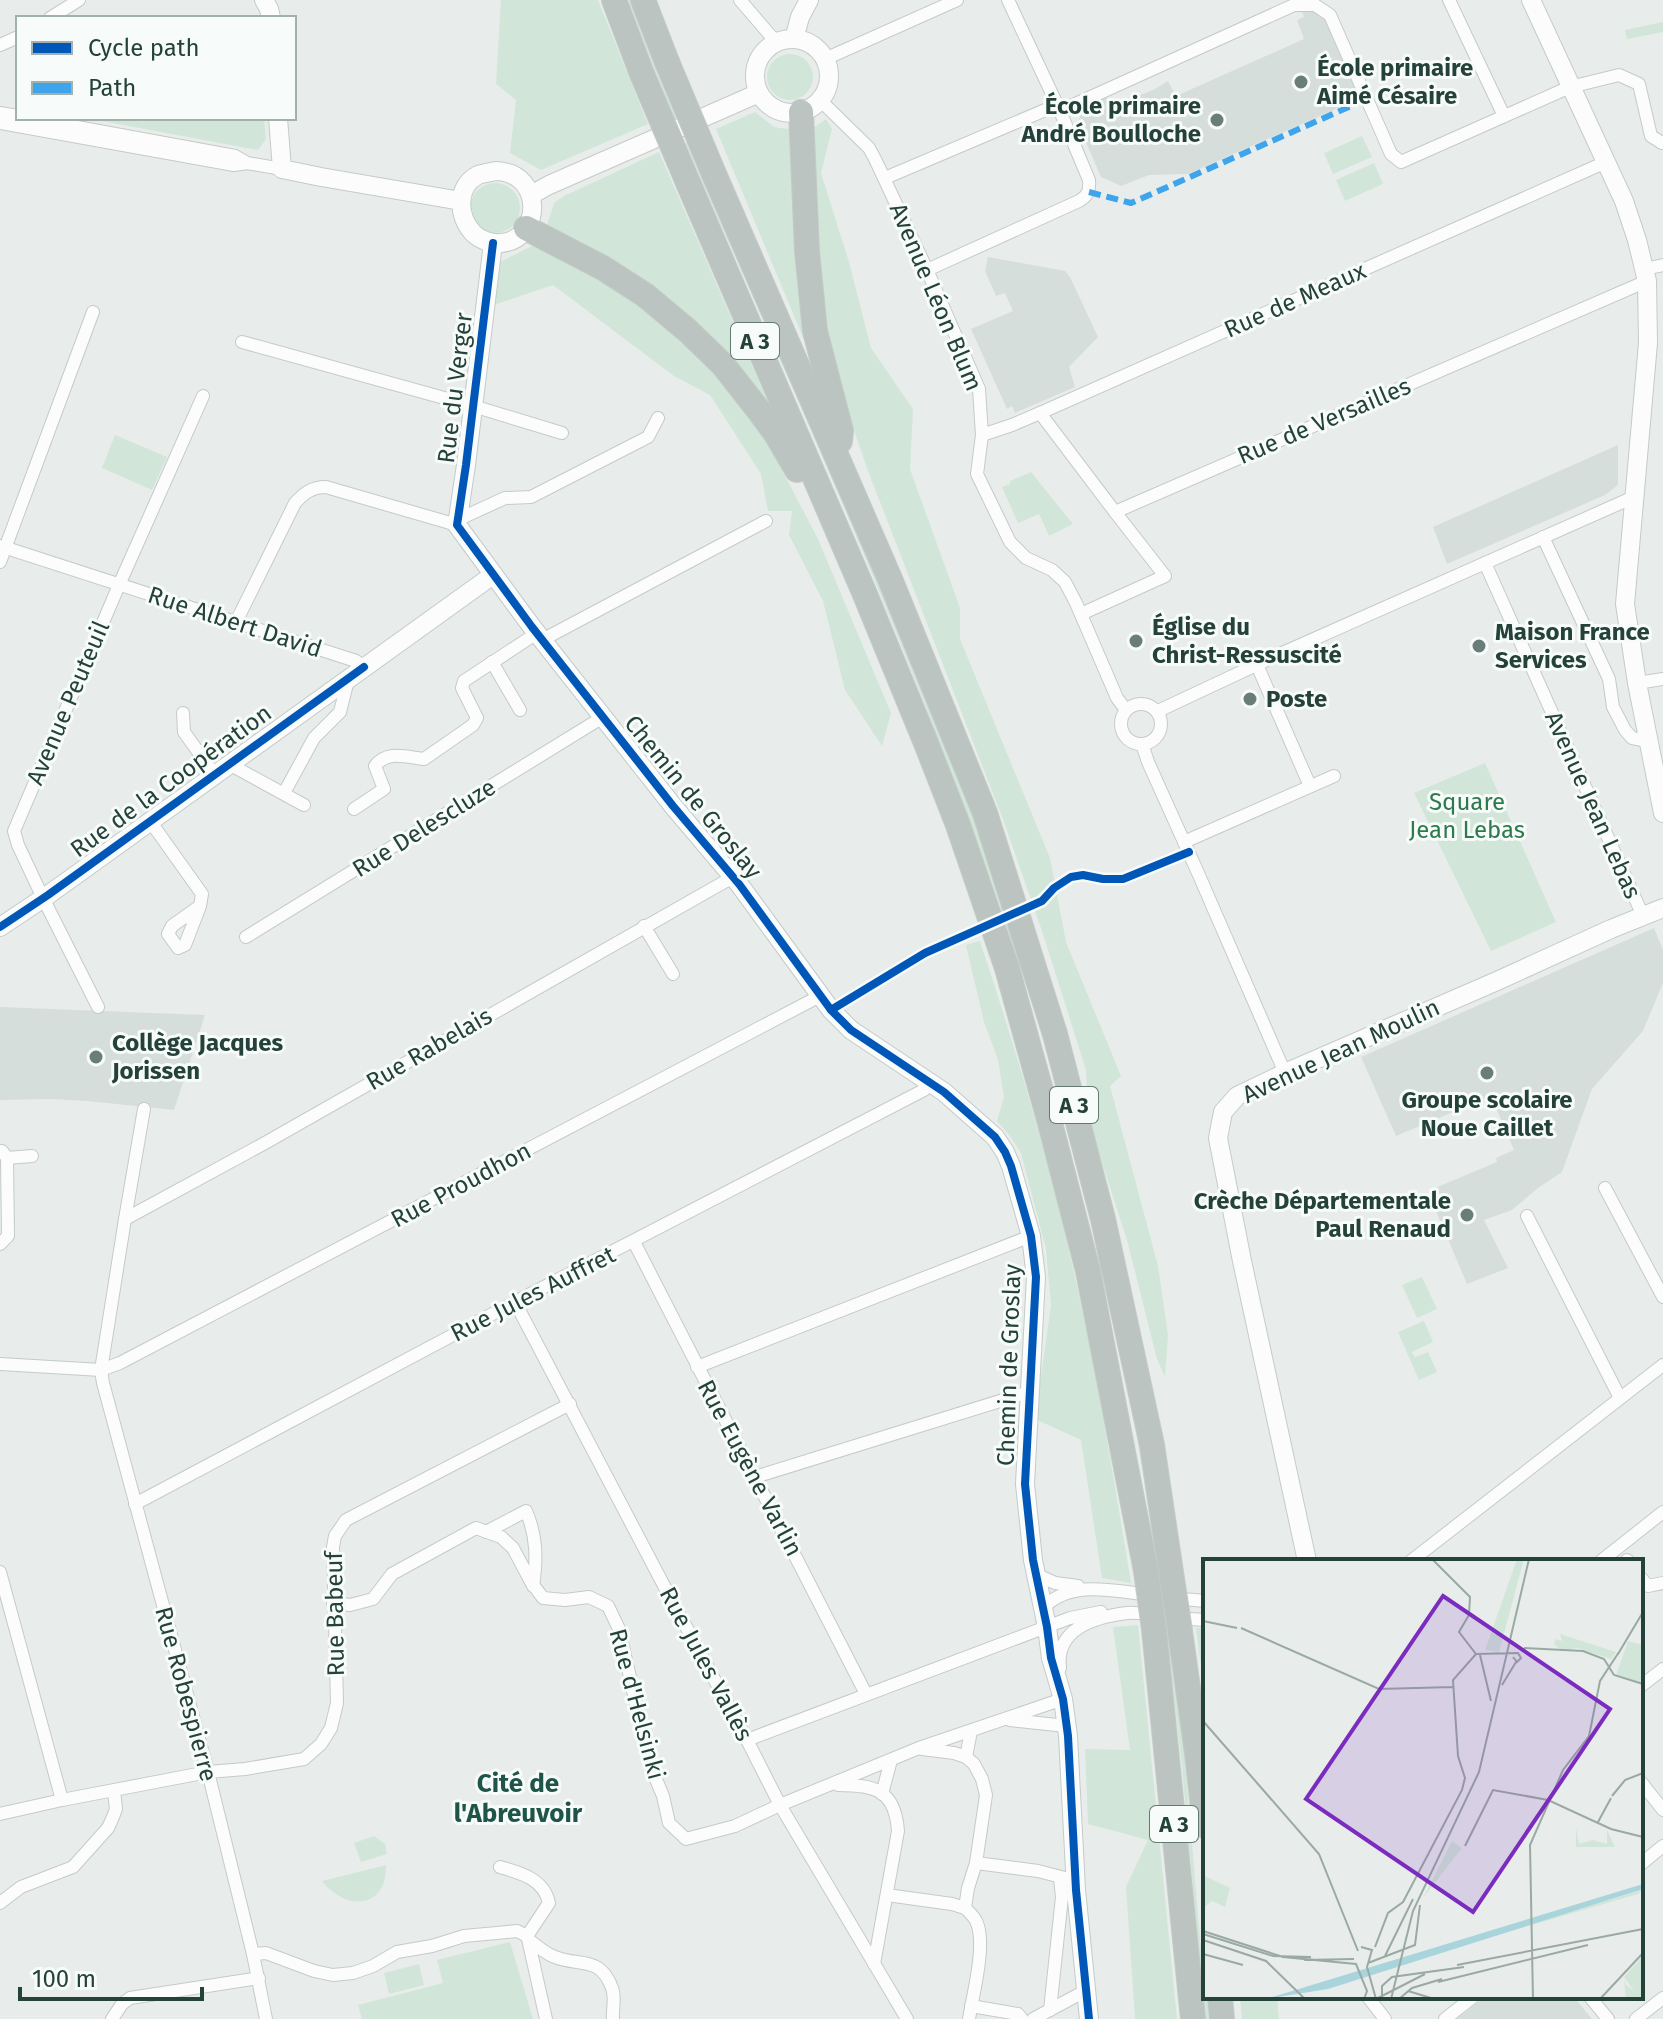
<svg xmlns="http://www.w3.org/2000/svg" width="1663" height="2019" font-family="'Fira Sans',sans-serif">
	<rect width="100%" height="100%" fill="#e8edeb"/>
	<g fill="#d6dedb">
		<path d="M1308,8l15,5 38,85 -173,76 -39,1 -28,11 -20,-9 -23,-53 4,-16 24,-11 5,10 44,-18 13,-8 8,15 128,-57 -7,-19 7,-3 -2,-6z"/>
		<path d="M988,257l77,14 5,6 28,60 -29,30 6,20 -60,26 -3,-7 -5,3 -36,-80 42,-18 -8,-18 -9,3 -11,-25z"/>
		<path d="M1618,445v40l-13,10 -158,69 -14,-37z"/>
		<path d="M1654,928l9,22v33l-20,48 -51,58 -30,83 -24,16 -26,22 -28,10 24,48 -41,16 -37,-87 7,-4 -2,-5 62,-26 -1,-4 18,-8 -23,-54 -95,40 -35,-79z"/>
		<path d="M0,1007l205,8 -31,95 -87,-9 -37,-2 -50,1z"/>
		<path d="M1485,1997h89l18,22h-135z"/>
	</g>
	<g fill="#d1e6d8">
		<path d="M501,0h97l50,124 -107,46 -31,-17 6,-53 -20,-16z"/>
		<path d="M627,0h5l47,119 -4,2z"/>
		<path d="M1663,22v10l-36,7 -2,-9z"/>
		<circle cx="790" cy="77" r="23"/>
		<path d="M755,112l19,15 21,3 17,229 -96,-230z"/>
		<path d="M86,118h178l2,21 -8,11z"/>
		<path d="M826,119l6,10 -11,44 28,89 22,86 42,61 -3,60 50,139v31l90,219 16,84 55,134 -11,10 48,180 10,69 -3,42 -8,-18 -30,-119 -39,-121 -2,-49 -43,-136 -39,-112 -136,-351 -30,-87 -18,-77 -8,-178z"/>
		<path d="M1362,136l10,21 -39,17 -9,-21z"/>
		<path d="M689,141c43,99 85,199 128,298 62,141 123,283 175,429 59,167 104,338 138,511l-3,1c-32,-144 -65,-289 -112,-429 -92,-276 -214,-542 -330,-808z"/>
		<path d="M659,152l122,280 -45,-65 -190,-138 8,-26 10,-7z"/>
		<path d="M1374,163l9,21 -38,17 -9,-21z"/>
		<circle cx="495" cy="208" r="25"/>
		<path d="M540,242l117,73 58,56 54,74 49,94 73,174 -9,33 -37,-56 -22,-89 -34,-66 3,-24h-24l-7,-37 -51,-79 -36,-19 -121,-91 -59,20 6,-43z"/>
		<path d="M115,435l52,22 -15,33 -50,-22z"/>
		<path d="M1031,472l42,52 -24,12 -10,-22 -21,9 -16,-36 8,-3v-3z"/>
		<path d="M1485,763l71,159 -65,29 -77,-158z"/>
		<path d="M980,941c40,121 76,243 102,368 19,91 34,182 49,274l-29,-5 -21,-138 -46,-21 16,-114 -5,-56 -25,-96 -11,-17 -13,-15 7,-24 -6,-37 -14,-38 -18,-77z"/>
		<path d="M1422,1277l15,32 -20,9 -15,-33z"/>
		<path d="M1424,1321l9,21 -21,10 3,5 13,-5 9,20 -18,8 -21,-48z"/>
		<path d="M1131,1399h3l34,211 17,151 20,236h2l2,22h-4l-24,-261 -18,-154z"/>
		<path d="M1138,1625l39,394h-42l-9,-132 22,-47 -60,-16 -3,-75 45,1 -17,-123z"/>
		<path d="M1196,1628h9v70z"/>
		<path d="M374,1836l11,8 2,10 -26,8 -7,-19z"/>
		<path d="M386,1865c1,45 -41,46 -64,16z"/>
		<path d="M510,1942l23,77h-171l-4,-14 85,-22 -6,-23z"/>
		<path d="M419,1964l5,21 -35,9 -5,-21z"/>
		<path d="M1240,1997h37l2,22h-37z"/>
	</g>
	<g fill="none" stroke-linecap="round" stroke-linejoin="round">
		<g stroke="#c5cac8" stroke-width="14">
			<g id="street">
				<path d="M740,0l36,42"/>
				<path d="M1449,0l55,116"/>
				<path d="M50,18l29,-18"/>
				<path d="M0,45l18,-8"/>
				<path d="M825,59l132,-59"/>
				<path d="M820,100l49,48 6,11 52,111 52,119 3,46 -5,39 33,68 16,16 26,12 13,12 11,21 41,95 9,12"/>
				<path d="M1060,111l234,-106h21l15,10 61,139 10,8 169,-75 49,-12 20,9 12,52 11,7"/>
				<path d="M0,113l18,3"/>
				<path d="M28,118l207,38 12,7 35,6"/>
				<path d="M0,123l234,42 13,-2"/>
				<path d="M885,178l172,-73"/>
				<path d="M1644,269l19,-4"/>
				<path d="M927,270l152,-69c9,-5 11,-11 10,-21l-29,-69 -52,-111"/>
				<path d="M242,342l231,64 89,27"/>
				<path d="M1040,413l75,99 532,-231"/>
				<path d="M982,435l30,-10 28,-12 566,-251"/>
				<path d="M457,520l48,-22 26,-1 117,-60 10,-19"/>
				<path d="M1543,537l66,142 4,28 12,23 7,8 16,3"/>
				<path d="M0,546l356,115 8,6"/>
				<path d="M0,562l93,-250"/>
				<path d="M1485,563l158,353"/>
				<path d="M1081,614l84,-38 -50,-64"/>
				<path d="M236,622l59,-119c9,-10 17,-16 31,-16l131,38"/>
				<path d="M542,640l224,-119"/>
				<path d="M492,662l28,48"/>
				<path d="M1257,665l53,121"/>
				<path d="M1637,683l26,-4"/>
				<circle cx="1141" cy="724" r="20"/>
				<path d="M1158,711l113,-53 363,-161"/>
				<path d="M183,713l1,19 30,42"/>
				<path d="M1142,744l6,18 50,111 87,200"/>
				<path d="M229,764l75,41"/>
				<path d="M284,793l30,-55 26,-26 8,-32"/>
				<path d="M354,809l30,-20 -9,-23c12,-16 31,-9 49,-7l49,-34 4,-7 -15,-30 2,-7 73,-48"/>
				<path d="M150,821l52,73 -2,12 -15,39 -7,3 -10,-14 4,-8 28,-20"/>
				<path d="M1184,842l150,-66"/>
				<path d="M644,926l29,48"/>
				<path d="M246,937l357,-220"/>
				<path d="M98,1007l-55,-109 -25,-53 -4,-14 105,-246 84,-189"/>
				<path d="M144,1109l-19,110 -24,151 2,13 105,389 45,182 13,65"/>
				<path d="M0,1151h2l5,7 25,-2"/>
				<path d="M1605,1188l58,109"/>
				<path d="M1527,1216l93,182"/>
				<path d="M125,1219l140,-76 468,-266"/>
				<path d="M634,1242l232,452"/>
				<path d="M0,1244l8,-8 -1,-78"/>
				<path d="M515,1302l147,280 85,158 33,65 127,214"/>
				<path d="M0,1364l101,6 19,-7 700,-367"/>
				<path d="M697,1367l334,-131"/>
				<path d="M755,1477l274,-85"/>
				<path d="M135,1504l380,-202 409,-212 7,-7"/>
				<path d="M486,1532l40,-21c11,25 11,49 7,75"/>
				<path d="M1627,1560l1,1"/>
				<path d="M1411,1561l252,-196"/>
				<path d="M1601,1561l62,-49"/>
				<path d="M0,1572l62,228"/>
				<path d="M1035,1574l20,9 23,3"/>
				<path d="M1641,1578l7,8 15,-3"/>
				<path d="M1172,1598l33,3"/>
				<path d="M333,1603l17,2 23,-6 19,-25 84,-46 25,9 12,11 18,34 12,16 22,2 24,-3 19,9 11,23 31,136 13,31 6,27 17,16 49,-13 45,-21 139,-57 144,-49 -1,-4"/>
				<path d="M1043,1608c28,-29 71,-17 107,-13"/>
				<path d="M1175,1618l30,2"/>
				<path d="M1060,1668c-5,-39 34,-51 67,-55 8,-1 18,1 26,2"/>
				<path d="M1641,1686l22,-17"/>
				<path d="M1010,1720l56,6"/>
				<path d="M747,1740l323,-122 31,-6"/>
				<path d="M922,1749l32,4 12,4"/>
				<path d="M1641,1782l22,28"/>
				<path d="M838,1785c36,0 57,4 60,46l-24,133"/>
				<path d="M882,1794l9,-34"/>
				<path d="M0,1814l62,-14 146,-28 37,-3 59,-10 17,-15 10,-16 6,-25 -4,-156 2,-11 11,-16 224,-116"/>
				<path d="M976,1863l62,8 27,7"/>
				<path d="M1641,1864l22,-18"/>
				<path d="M500,1867c21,6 44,12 49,36l-22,33"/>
				<path d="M887,1895l65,9 13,4"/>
				<path d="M0,1903l21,-16 52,-20 35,-39 5,-11 3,-8 -2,-18"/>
				<path d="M528,1939l18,80"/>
				<path d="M529,1940c8,6 17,14 26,17 24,10 45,-2 57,31 4,10 0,21 1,31"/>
				<path d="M253,1954l13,-1 48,18 19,4 20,-2 20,-7 24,-14 35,-6 32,-10 53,-5 10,5"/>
				<path d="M1368,1997l17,22"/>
				<path d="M1590,1997l18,22"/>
				<path d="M971,2006l47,8 4,5"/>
				<path d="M1050,2010l12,-113 -2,-19"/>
				<path d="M112,2019l10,-15 8,-6 129,-20"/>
				<path d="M969,2019c4,-25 17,-73 8,-96 -2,-6 -7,-10 -12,-15l3,-20 8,-25 10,-68 -4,-16 -8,-15 -8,-7 5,-26"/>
				<path d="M1033,2019l54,-29"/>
				<path d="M1445,2019l28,-22"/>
				<path d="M1636,2019l27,-21"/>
			</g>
		</g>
		<g stroke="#c3cbc8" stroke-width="20">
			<g id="secondary">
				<path d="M264,0l5,9 2,9"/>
				<path d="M1531,0l93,201 13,39 10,41 1,62 -23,261 12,79 26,130"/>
				<path d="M794,39l6,-22 9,-17"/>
				<circle cx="792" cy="76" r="37"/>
				<path d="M278,118l4,51 39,8 140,24"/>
				<path d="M496,171c49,2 46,69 5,72 -10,1 -21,-3 -28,-10 -15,-16 -18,-46 5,-58 5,-2 13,-3 18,-4z"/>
				<path d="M531,195l18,-10 210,-92"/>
				<path d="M493,243l-27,222 -9,60 75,102 141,179 66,78 92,126 20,20 93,62 51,45 10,15 6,14 20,70 5,41 -11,207 8,76 14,67 4,31 12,41 5,37 8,154 13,129"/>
				<path d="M0,927l48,-32 445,-320"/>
				<path d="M1307,1561l-65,-300 -24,-123 5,-26 14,-16 48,-23 212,-92 114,-52 52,-21"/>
			</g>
		</g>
		<g stroke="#c3ccc9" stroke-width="26">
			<g id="highway">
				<path d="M614,0l28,74"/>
				<path d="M643,0l24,62"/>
				<path d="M801,112l6,139 8,80 26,100 -1,10"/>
				<path d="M714,174l176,405 95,234 70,221 48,185 49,226 20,134"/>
				<path d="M689,185l175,407 62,151 32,82 49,143 43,155 38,148 58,300"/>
				<path d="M526,228l77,40 42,27 43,36 35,34 37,47 16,22 21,36"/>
				<path d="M1154,1629l39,390"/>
				<path d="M1180,1631l17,122 8,73"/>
				<path d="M1220,1997l2,22"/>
			</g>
		</g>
		<use href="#street" stroke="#fcfcfc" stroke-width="12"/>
		<use href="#secondary" stroke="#fcfcfc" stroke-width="18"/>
		<use href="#highway" stroke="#bcc4c2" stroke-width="24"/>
		<g stroke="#c3ccc9" stroke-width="26" stroke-linecap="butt">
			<g id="highway-bridge">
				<path d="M667,62l47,112"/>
				<path d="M642,74l47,111"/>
				<path d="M1146,1571l8,58"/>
				<path d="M1172,1579l8,52"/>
			</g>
		</g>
		<use href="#highway-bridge" stroke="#bcc4c2" stroke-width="24"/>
		<path stroke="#3ea4ec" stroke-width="6" stroke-dasharray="12 6" stroke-linecap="butt" d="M1089,192l42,11 236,-104"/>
		<g stroke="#f7fbf9" stroke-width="13">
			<g id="cycleway">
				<path d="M493,243l-27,222 -9,60 75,102 141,179 66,78 92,126 20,20 93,62 51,45 10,15 6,14 20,70 5,41 -11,207 8,76 14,67 4,31 12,41 5,37 8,154 13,129"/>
				<path d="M0,927l48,-32 316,-228"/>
				<path d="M831,1010l94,-57 117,-52 12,-13 17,-11 12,-2 20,4h20l66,-27"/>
			</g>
		</g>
		<use href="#cycleway" stroke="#0057b8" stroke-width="8"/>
	</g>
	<g fill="#697e78" stroke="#f7fbf9" stroke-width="3">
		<circle cx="1301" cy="82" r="8"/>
		<circle cx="1217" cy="120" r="8"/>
		<circle cx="1136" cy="641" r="8"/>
		<circle cx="1479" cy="646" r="8"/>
		<circle cx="1250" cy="699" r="8"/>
		<circle cx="96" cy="1057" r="8"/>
		<circle cx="1487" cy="1073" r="8"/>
		<circle cx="1467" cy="1215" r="8"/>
	</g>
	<g text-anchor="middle" stroke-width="6" stroke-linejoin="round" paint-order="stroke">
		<g fill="#f7fbf9" stroke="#637a73" stroke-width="2">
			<rect x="731" y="323" width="48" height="36" rx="6"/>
			<rect x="1050" y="1087" width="48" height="36" rx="6"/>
			<rect x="1150" y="1806" width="48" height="36" rx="6"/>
		</g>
		<g font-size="22" font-weight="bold" fill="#24423a">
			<text x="755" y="349">A 3</text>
			<text x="1074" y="1113">A 3</text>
			<text x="1174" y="1832">A 3</text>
		</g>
		<g font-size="24" font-weight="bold" fill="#24423a" stroke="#f7fbf9" text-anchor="start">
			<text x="1317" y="76">École primaire<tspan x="1317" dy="28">Aimé Césaire</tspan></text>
			<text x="1201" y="114" text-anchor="end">École primaire<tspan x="1201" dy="28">André Boulloche</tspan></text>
			<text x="1152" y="635">Église du<tspan x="1152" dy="28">Christ-Ressuscité</tspan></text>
			<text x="1495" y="640">Maison France<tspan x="1495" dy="28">Services</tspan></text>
			<text x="1266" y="707">Poste</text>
			<text x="112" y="1051">Collège Jacques<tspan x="112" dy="28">Jorissen</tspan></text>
			<text x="1487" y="1108" text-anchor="middle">Groupe scolaire<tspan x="1487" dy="28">Noue Caillet</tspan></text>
			<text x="1451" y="1209" text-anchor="end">Crèche Départementale<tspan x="1451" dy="28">Paul Renaud</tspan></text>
		</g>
		<g font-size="24" fill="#24423a" stroke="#f7fbf9">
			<text transform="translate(936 297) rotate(67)" y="8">Avenue Léon Blum</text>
			<text transform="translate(1295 300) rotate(-24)" y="8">Rue de Meaux</text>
			<text transform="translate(455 388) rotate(-83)" y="8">Rue du Verger</text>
			<text transform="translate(1324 421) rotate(-23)" y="8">Rue de Versailles</text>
			<text transform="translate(235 622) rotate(18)" y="8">Rue Albert David</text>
			<text transform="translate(68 703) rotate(-67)" y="8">Avenue Peuteuil</text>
			<text transform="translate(171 781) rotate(-36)" y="8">Rue de la Coopération</text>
			<text transform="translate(693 797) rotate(51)" y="8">Chemin de Groslay</text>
			<text transform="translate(1593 805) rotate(66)" y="8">Avenue Jean Lebas</text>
			<text transform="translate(424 828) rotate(-32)" y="8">Rue Delescluze</text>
			<text transform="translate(429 1049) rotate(-30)" y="8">Rue Rabelais</text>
			<text transform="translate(1341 1051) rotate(-25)" y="8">Avenue Jean Moulin</text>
			<text transform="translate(461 1185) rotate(-28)" y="8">Rue Proudhon</text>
			<text transform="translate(533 1294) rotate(-27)" y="8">Rue Jules Auffret</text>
			<text transform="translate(1009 1365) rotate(-88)" y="8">Chemin de Groslay</text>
			<text transform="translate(750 1468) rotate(62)" y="8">Rue Eugène Varlin</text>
			<text transform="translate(335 1614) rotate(-91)" y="8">Rue Babeuf</text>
			<text transform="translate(706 1664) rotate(62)" y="8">Rue Jules Vallès</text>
			<text transform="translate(186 1694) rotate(75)" y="8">Rue Robespierre</text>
			<text transform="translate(637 1704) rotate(75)" y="8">Rue d'Helsinki</text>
		</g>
		<g font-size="24" fill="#2d7a4b" stroke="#f7fbf9">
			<text x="1467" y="810">Square<tspan x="1467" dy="28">Jean Lebas</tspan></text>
		</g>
		<g font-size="26" font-weight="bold" fill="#1f5548" stroke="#f7fbf9">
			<text x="518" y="1792">Cité de<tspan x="518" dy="30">l'Abreuvoir</tspan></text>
		</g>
	</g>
	<g transform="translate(1203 1559)">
		<rect width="440" height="440" fill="#e8edeb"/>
		<path d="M314,0h7l-25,93 -14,-2zM357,75l56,18 -5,7 -34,-11 -15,3 -8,-7 2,-5 6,2zM425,82l15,4v38l-27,-8zM373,269l3,16 14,-4 14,4v-14l8,17h-39zM249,282l10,7 -39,50zM0,316l27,13 -5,19 -13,-6 -7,6zM440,330l-5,5 -209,61 190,-58zM440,397v42l-17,1 -2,-19 2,5 8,6 -10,-14z" fill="#d1e6d8"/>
		<path d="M440,325v5l-315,100 -62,10z" fill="#a9d4db"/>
		<path fill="none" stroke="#9aa9a4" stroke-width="2" d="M229,0l38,38 -1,18 -10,17 17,22 42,-1 3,5 -4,4 -4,-5M0,62l34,7M38,69l138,61 74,-2M321,89l59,3 21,8 10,16 29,9M415,95l25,-42M277,96l11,46M299,126l14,-23M0,162l116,133 39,97M409,237l13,-16 18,-7M395,263l13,-24M262,287l28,-56 55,10 63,29 32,8M0,372l80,26 73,7 11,27 -3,8M0,375l70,22 38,1M0,381l63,21 39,38M158,388l11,3 -5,17 9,32M172,388l13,-34 15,-11 59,-112 3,-12 -7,-22 -5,-76 23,-26M0,395l40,11M182,397l28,-57M101,401l50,-1M165,404l47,-18 5,-40M254,406l186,-36M235,423l150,-37M205,432l23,7M173,440l49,-25M179,440v-13l10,-9 72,-10M188,440l22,-88 66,-139 50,-213M196,440l13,-11 30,-9M330,440l-3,-154 33,-75 26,-34 11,-55 19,-29M397,440l43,-46"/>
		<path fill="#7b2cbf" fill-opacity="0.15" stroke="#7b2cbf" stroke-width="4" d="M240,37l167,113 -137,203 -167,-113z"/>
		<rect width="440" height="440" fill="none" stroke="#24423a" stroke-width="4"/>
	</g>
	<rect x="16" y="16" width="280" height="104" fill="#f7fbf9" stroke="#a3b1ad" stroke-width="2"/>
	<rect x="32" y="42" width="40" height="12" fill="#0057b8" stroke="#a3b1ad" stroke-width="2"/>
	<text x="88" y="56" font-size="24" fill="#24423a">Cycle path</text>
	<rect x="32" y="82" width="40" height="12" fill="#3ea4ec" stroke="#a3b1ad" stroke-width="2"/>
	<text x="88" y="96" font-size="24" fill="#24423a">Path</text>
	<path d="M20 1987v12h182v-12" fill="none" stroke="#24423a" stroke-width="4"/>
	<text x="32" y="1987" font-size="24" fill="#24423a" stroke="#f7fbf9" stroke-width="6" paint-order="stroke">100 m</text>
</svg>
